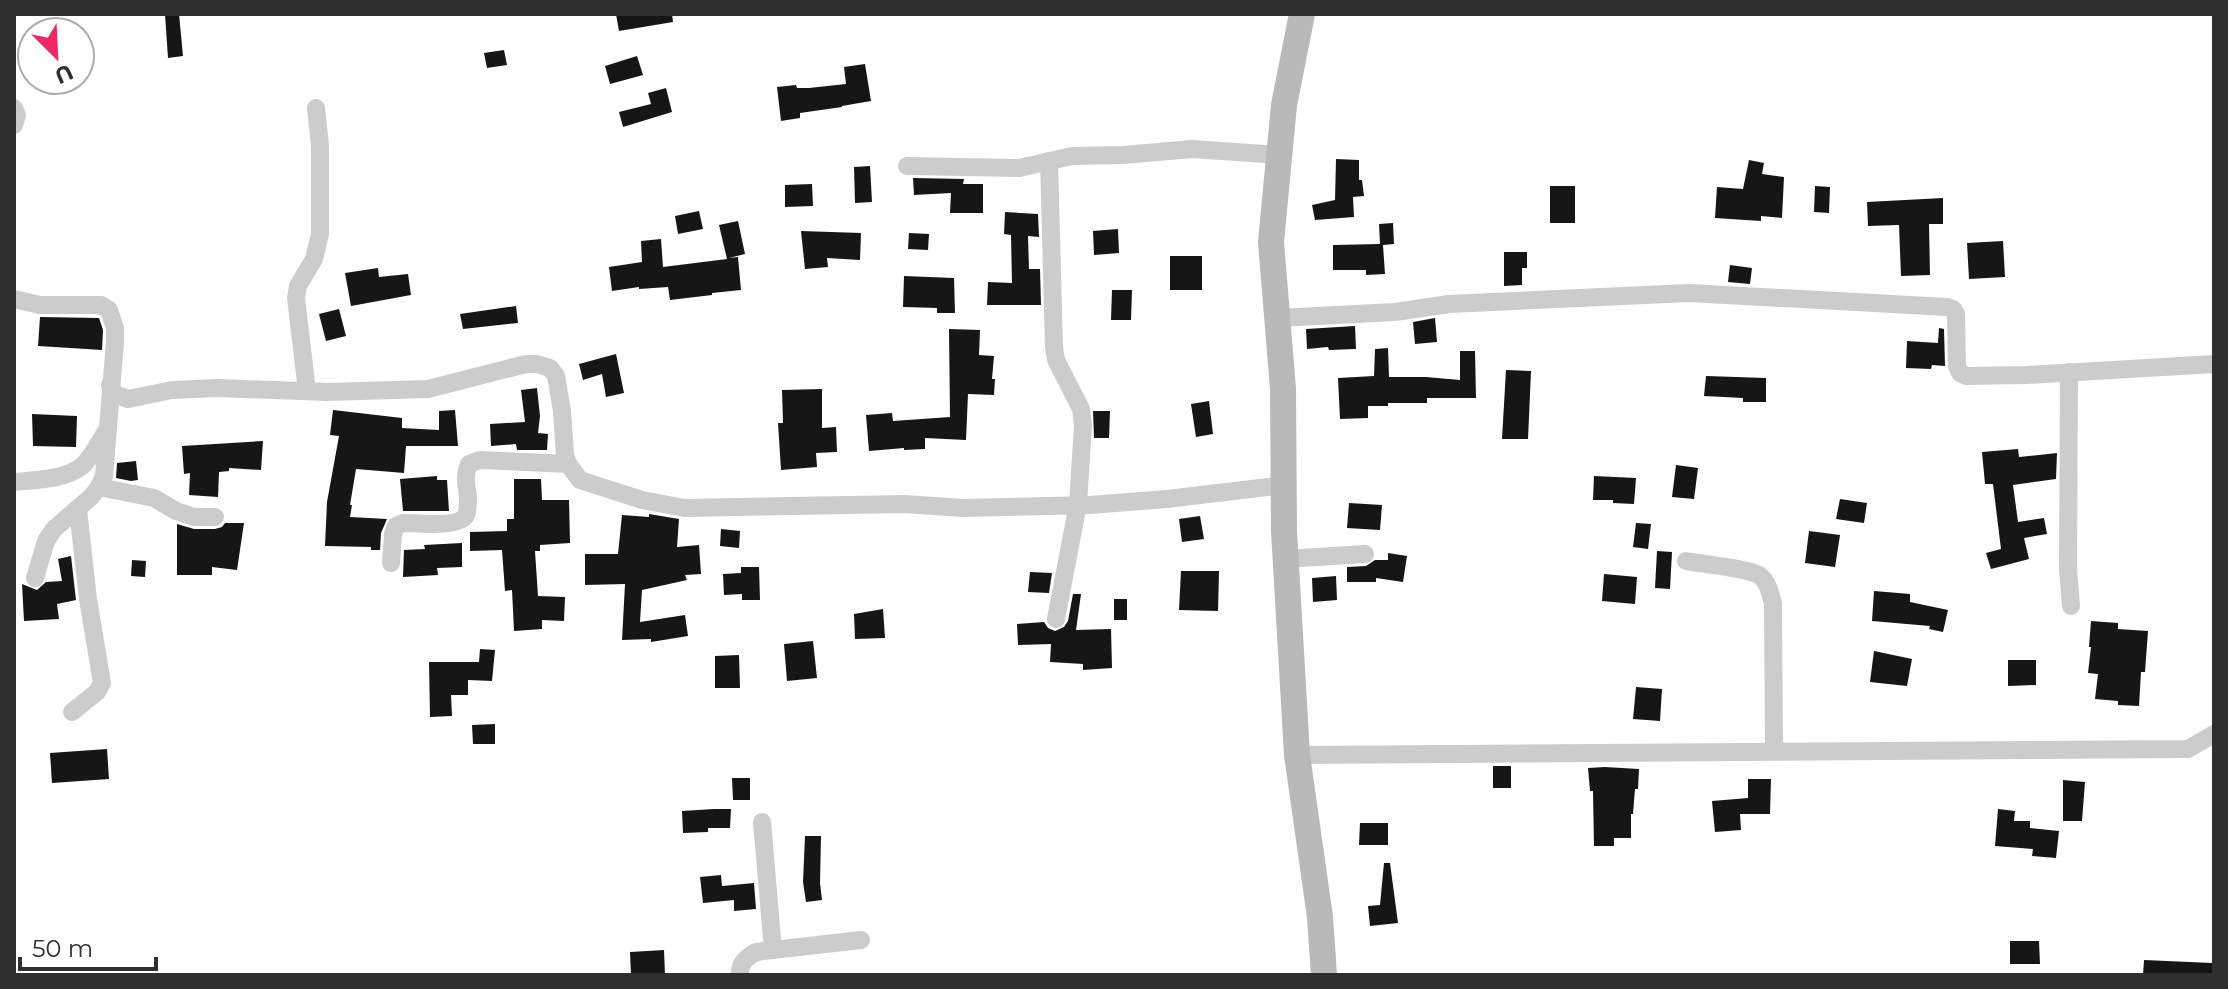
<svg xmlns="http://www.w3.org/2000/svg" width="2228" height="989" font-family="Montserrat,sans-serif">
	<rect width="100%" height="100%" fill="#fff"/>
	<g fill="#161616">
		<path d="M165,14h14l4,42 -15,2z"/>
		<path d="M616,14h56l1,8 -54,9z"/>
		<path d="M504,50l3,15 -20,3 -3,-15z"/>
		<path d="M637,56l6,19 -33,9 -5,-18z"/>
		<path d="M865,64l6,37 -29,5v1l-42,6v5l-19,3 -4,-34 19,-2 1,3h12l37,-4 -2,-17z"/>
		<path d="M666,88l6,24 -49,15 -4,-15 32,-8 -3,-11z"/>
		<path d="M1336,159l23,1v20h3l2,16 -11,1 1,20 -39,3 -3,-15 23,-5z"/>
		<path d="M1749,160l15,3 -2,11 22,3 -2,41 -21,-2v5l-46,-3 2,-31 26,2z"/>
		<path d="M870,166l2,36 -17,1 -1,-36z"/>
		<path d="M913,178l51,1 -1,5h20v29h-33l1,-20 -37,2z"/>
		<path d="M812,184l1,22 -28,1v-22z"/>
		<rect x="1550" y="186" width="25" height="37"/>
		<path d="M1815,186l15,1 -1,26 -15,-1z"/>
		<path d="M1943,198v26h-14l1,51 -29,1 -2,-51 -31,1 -1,-24z"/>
		<path d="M699,211l4,18 -25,5 -3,-18z"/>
		<path d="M1005,212l33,2 1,23 -11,-1 1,33h11l1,36h-54l1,-23 24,1 -1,-48 -7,-1z"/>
		<path d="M738,221l7,33 -16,4 9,-1 3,33 -29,3v2l-42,5 -2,-13 -29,2v-2l-27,4 -3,-24 33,-5 -1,-21 20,-2 2,28 64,-8 -8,-34z"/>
		<path d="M1393,223l1,21 -11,1 2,29 -19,1v-5h-33v-25l47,-1 -1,-20z"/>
		<path d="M1118,229l1,24 -25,2 -1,-24z"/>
		<path d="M801,231l60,2 -1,27 -33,-2 1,9 -23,2z"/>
		<path d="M909,233l20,1 -1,16 -20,-1z"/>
		<path d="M2003,241l2,36 -36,2 -2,-36z"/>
		<path d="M1504,252h23v16h-5v17l-18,1z"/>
		<rect x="1170" y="256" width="32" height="34"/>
		<path d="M1730,265l22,3 -2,16 -22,-2z"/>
		<path d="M378,268l1,9 29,-3 3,21 -60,11 -6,-33z"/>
		<path d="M904,276l50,2 1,35h-18v-5l-34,-1z"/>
		<path d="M1112,290h20l-1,30h-20z"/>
		<path d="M516,306l2,17 -55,6 -3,-15z"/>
		<path d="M339,309l7,27 -20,5 -7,-27z"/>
		<path d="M40,317l59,1 4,12 -1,20 -64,-4z"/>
		<path d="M1435,318l2,24 -22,2 -2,-22z"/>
		<path d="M1355,326l1,23 -27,1 -1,-3 -21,2 -1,-20z"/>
		<path d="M1939,328l5,1 1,37 -13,-1 -1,4 -25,-1 1,-27 31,2z"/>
		<path d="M949,329l31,1 -1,25 15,1 -2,23h3l-1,16 -26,-1 -2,46 -41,-2v11l-21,1v-2l-35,3 -3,-36 26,-2 1,8 57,-4z"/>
		<path d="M1388,348l1,29h37l34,3v-29h15l1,47h-49v5h-39v3h-20v12l-28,1 -2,-41 36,-2 1,-27z"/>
		<path d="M616,354l8,39 -18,4 -4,-23 -19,6 -4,-16z"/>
		<path d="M1506,370l25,1 -3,68h-26z"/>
		<path d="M1706,376l60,2v24h-23v-4l-39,-2z"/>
		<path d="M537,388l3,28 -2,17 10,1 -1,16h-30l-1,-6 -25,2 -1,-22 35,-2 -4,-32z"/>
		<path d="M822,389v39l14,-1 1,25 -21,1 1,14 -36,3 -3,-47h5l-1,-33z"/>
		<path d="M1209,401l4,33 -17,3 -5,-33z"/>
		<path d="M333,410l69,8v10l37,2v-19l16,-1 3,36h-52l-2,27 -48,-4 -6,36h2l-2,12 37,2 -6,14 -1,17h-9v-3l-46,-1 2,-44 12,-66 -9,-1z"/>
		<path d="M1093,411h17l-1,27h-15z"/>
		<path d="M32,414l45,2 -1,31 -43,-1z"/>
		<path d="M263,441l-2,29 -32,-2v3l-10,1 -1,25 -29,-2 1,-22 -6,1 -2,-28z"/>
		<path d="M2018,449l1,8 38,-4 -1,26 -43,6 5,37 26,-4 3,16 -23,4 5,21 -38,10 -5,-16 15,-4 -8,-65h-8l-3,-32z"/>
		<path d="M136,461l2,19 -7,1 -15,-3 1,-15z"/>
		<path d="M1676,465l22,3 -4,31 -22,-2z"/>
		<path d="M437,476v4h10l2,31h-46l-3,-32z"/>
		<path d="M1594,476l42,2 -2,26 -21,-1v-3h-20z"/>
		<path d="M514,479h27l1,21h27l1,43 -30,2v6h-5l3,45 27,1 -1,24 -22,-1v9l-28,2 -2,-41 -7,1 -3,-41 -32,1v-19l37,-1v-12h7z"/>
		<path d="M1840,499l27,4 -3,20 -28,-4z"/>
		<path d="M1349,503l33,2 -2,25 -33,-2z"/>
		<path d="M649,514l30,5 -2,28 22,-2 2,29 -16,1 2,5 -45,10 -2,32 45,-7 3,21 -37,6v-3l-29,1 3,-56 -40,1v-31h33l4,-39 27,2z"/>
		<path d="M1200,516l4,23 -22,3 -3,-23z"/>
		<path d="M225,523h19l-7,47 -25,-3v8h-35v-51l17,5h21l7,-2z"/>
		<path d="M1636,523l15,1 -3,25 -15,-2z"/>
		<path d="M721,529l19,2 -1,17 -19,-2z"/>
		<path d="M1809,531l31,4 -5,32 -30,-4z"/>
		<path d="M462,543v24l-25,1 1,7 -35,2 1,-27 21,-1 -1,-4z"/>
		<path d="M1657,551l15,1 -2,37 -15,-1z"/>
		<path d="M1388,553l19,3 -4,26 -27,-4v4h-29v-15l19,-1 9,-6h13z"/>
		<path d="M71,556l5,44 -19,4 2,15 -35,2 -2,-37 15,6 9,-8 16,-1 -4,-22z"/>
		<path d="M132,560l14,1 -1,16 -14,-1z"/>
		<path d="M741,567h18l1,33h-18v-6l-18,1 -1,-21 18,-1z"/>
		<path d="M1181,571h38l-1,40 -39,-1z"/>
		<path d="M1030,572l22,1 -3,20 -21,-1z"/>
		<path d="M1604,574l33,3 -2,27 -33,-3z"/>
		<path d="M1336,576l1,24 -24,2 -1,-24z"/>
		<path d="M1874,591l36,3v8l38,8 -5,22 -14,-3 1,-3 -58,-5z"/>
		<path d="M1073,594h8l-5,36 35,-1 1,39 -29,2v-6l-33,-2 1,-18 -33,1 -1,-21 27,-2 4,6 7,3 9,-4 4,-6z"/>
		<rect x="1114" y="599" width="13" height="21"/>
		<path d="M883,609l2,29 -30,1 -1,-25z"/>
		<path d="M2091,621l27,2v6l30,2 -3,41h-4l-2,34 -21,-1v-4l-23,-2 3,-25 -10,-1 3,-26h-2z"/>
		<path d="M813,641l4,37 -30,3 -3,-37z"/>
		<path d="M480,649l15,1 -3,31 -24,-1v15h-17l1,21 -22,1 -1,-55h50z"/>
		<path d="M1874,651l38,8 -5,27 -37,-4z"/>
		<path d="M739,655l1,33h-25v-32z"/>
		<path d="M2008,660h28v25l-28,1z"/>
		<path d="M1636,687l26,2 -2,32 -27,-2z"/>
		<path d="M495,724v20h-22l-1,-19z"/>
		<path d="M107,749l2,30 -57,4 -2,-30z"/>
		<rect x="1493" y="766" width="18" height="22"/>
		<path d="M1605,767l34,2 -1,20h-3l-2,25h-2v24h-17v8h-20l-1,-55h-3l-2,-23z"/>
		<path d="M732,778h18v22h-17z"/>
		<path d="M1748,779h23l-1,35h-30l1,16 -26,2 -3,-31 36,-3z"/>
		<path d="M2063,780l22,2 -3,39h-19z"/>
		<path d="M714,809h17l-1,19h-22v4l-25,1 -1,-22z"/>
		<path d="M1998,809l17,2 -1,10h16v7l29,3 -3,27 -24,-2 1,-7 -38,-3z"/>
		<path d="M1360,823h28v22h-29z"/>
		<path d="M805,836h16l-1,47 2,17 -16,2 -3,-20z"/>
		<path d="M1384,863h6l8,60 -28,3 -2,-20 12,-1z"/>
		<path d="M721,875l1,11 32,-3 2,26 -22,2v-11l-31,3 -3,-26z"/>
		<path d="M2010,941h29l1,23h-30z"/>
		<path d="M664,950l1,25h-34l-1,-23z"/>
		<path d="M2144,960l68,3v12h-69z"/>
	</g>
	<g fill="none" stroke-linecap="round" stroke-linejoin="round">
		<g stroke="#ccc" stroke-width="18">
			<path d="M14,108l3,7 -3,10"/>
			<path d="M1049,161l5,186 2,13 25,49 2,16 -5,79 -22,115"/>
			<path d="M907,166l112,2 53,-12 51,-1 69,-6 88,6"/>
			<path d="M14,299l26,6h61l8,5 6,18v14l-11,134 -5,11 -8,10 -37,32 -8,12 -11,37"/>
			<path d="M1278,318l117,-6 54,-8 240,-11 258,14 6,2 3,5 1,52 3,7 6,3 60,-1 188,-11"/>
			<path d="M2069,372l-1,197 3,37"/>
			<path d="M110,385l5,9 13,5 44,-9 45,-2 110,4 101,-3 98,-25h11l13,4 6,8 6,35 3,43 3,10 12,16 62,20 43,8 220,-4 58,4 127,-3 77,-6 118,-14"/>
			<path d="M307,391l-11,-93 2,-12 16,-27 6,-25v-88l-4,-38"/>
			<path d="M14,482c20,-2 51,-2 68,-16 10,-9 17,-24 25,-36"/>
			<path d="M99,487l55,11 22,13 18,6h21"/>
			<path d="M1285,559l80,-5"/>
			<path d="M1686,561c16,3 60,7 73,14 9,6 12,20 14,29l1,147"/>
			<path d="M391,563l2,-29 3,-8 7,-3c13,0 57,5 63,-8 2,-4 2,-14 2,-19 -2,-13 -4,-20 1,-32l11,-4 88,4"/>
			<path d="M72,712l25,-20 5,-9 -14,-84 -10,-90"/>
			<path d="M1297,755l891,-6 26,-15"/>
			<path d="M762,822l11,128"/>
			<path d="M740,975c-1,-12 6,-17 16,-23l105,-12"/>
		</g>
		<path stroke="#b9b9b9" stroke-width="26" d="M1302,14l-18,91 -13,137 12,147 1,142 13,224 23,162 4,58"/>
	</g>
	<rect width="2228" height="989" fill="none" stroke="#2f2f2f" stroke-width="32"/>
	<g transform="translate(56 56) rotate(156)"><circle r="38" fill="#ffffff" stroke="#acacac" stroke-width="2"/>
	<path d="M0-6L14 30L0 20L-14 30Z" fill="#f02763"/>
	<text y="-12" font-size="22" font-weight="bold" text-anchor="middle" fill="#2f2f2f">U</text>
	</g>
	<path d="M20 957v12h136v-12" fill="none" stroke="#2f2f2f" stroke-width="4"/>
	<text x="32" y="957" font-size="24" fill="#2f2f2f" stroke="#ffffff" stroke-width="6" paint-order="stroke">50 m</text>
</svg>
